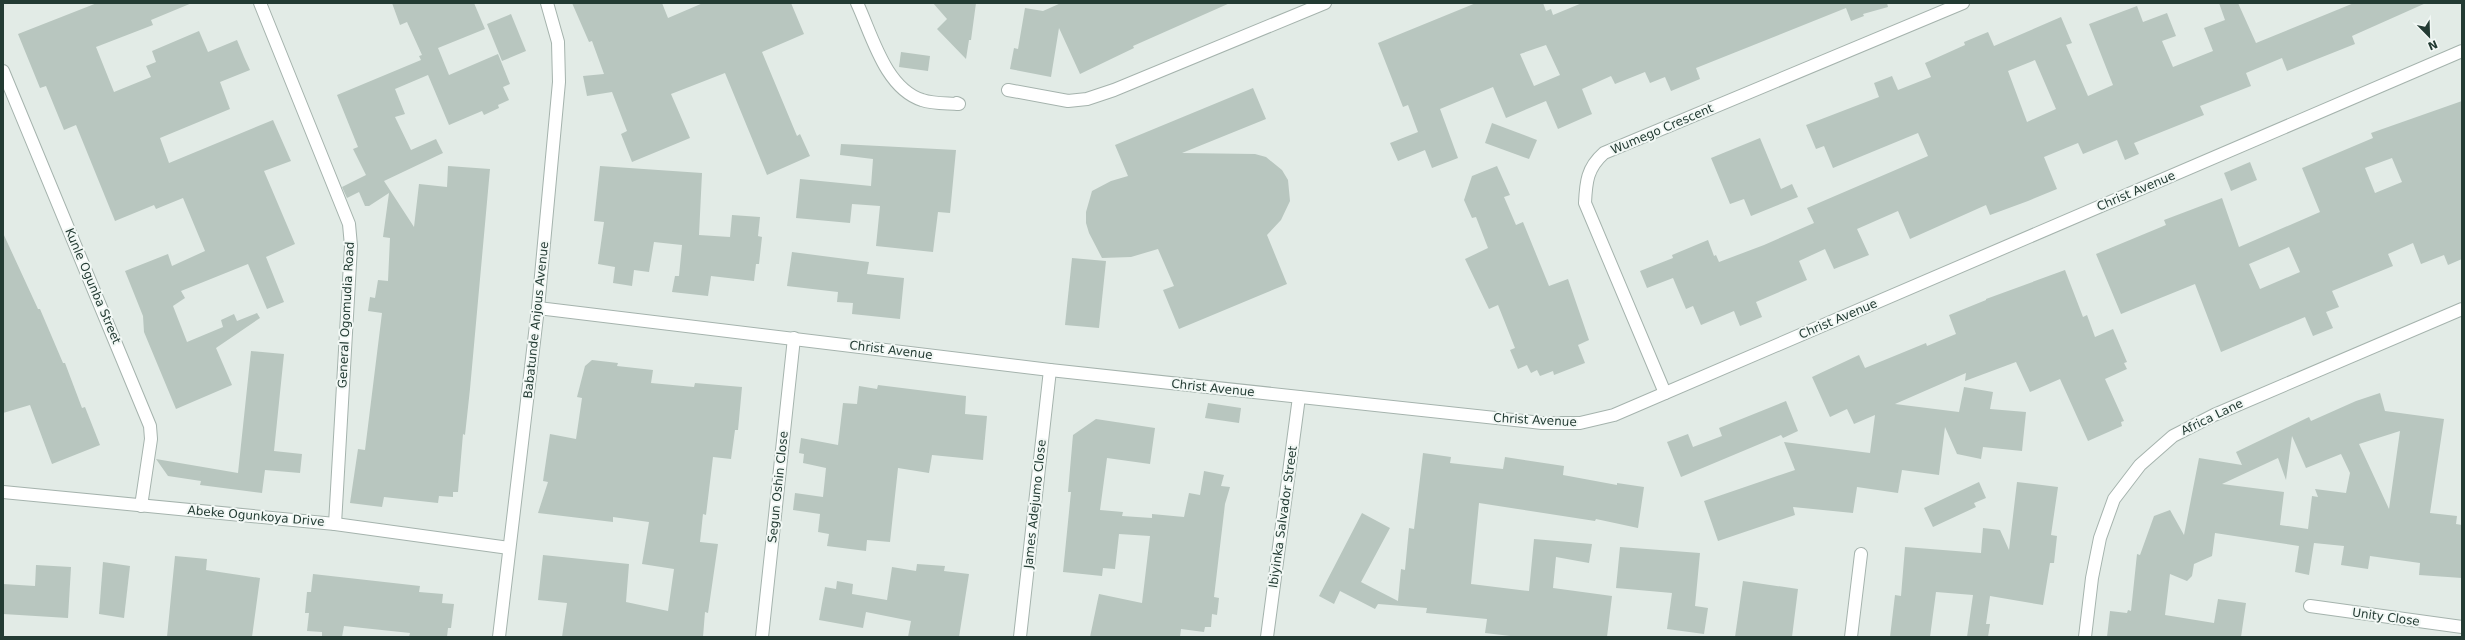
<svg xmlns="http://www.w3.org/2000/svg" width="2465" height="640" font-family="'DejaVu Sans',sans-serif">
	<rect width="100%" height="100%" fill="#e2ebe6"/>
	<g fill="#b8c6bf" fill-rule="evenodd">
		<path d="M97,3h95l-41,17 2,5 -57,22 18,45 37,-15 -5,-11 10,-4 -4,-11 47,-20 9,21 29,-12 7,17 6,13 -30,12 10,27 -70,29 9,25 104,-43 18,41 -27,10 31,73 -29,13 18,45 -17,7 -19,-45 -67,27 4,7 -12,8 14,36 36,-15 -2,-7 13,-6 3,7 20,-8 3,5 -44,30 16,37 -56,24 -32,-77 -1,-16 -18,-45 43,-17 4,12 33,-15 -22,-53 -27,11 -2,-4 -39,16 -39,-96 -12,5 -18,-44 -6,2 -22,-54z"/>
		<path d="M392,3h82l11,26 -47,19 11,27 49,-21 12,30 -7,3 6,13 -11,5 1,3 -15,7 -2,-4 -33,14 -21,-50 -33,14 10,25 -10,3 16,33 25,-11 7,14 -59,28 30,46 5,-43 28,3 1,-21 42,3 -20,220 -5,46 -2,-1 -5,58h-5v5l-14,-1 -1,7 -54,-6 -2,10 -32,-4 8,-54 7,1 17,-137 -14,-2 2,-14 5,1 3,-18 10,1 2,-43 -7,-1 6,-44 -20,13h-4l-6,-14 -12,6 -5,-11 24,-12 -13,-26 5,-2 -21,-52 84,-35 -2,-4 3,-1 -15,-33 -7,3z"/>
		<path d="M572,3h90l6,15 35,-15h88l13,31 -42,18 35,84 3,-2 10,22 -43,19 -42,-102 -54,21 19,44 -58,24 -11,-28 6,-3 -15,-39 -25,4 -4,-20 21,-2 -12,-33 -3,1z"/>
		<path d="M933,3h43l-5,37h-2l-3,19 -29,-30 10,-10z"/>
		<path d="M1061,3h169l-97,43 1,2 -54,26 -21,-46 -8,49 -41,-8 4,-21 4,1 7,-41 18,3z"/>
		<path d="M1476,3h67l3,8 5,-2 2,6 29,-12h305l1,4 -25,7 1,2 -13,5 -5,-13 -150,60 4,11 -29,12 -6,-14 -15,6 -5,-11 -30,12 -4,-8 -29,13 10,25 -34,15 -12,-28 -40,17 -13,-31 -53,22 18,49 -26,10 -7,-18 -27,11 -8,-18 28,-11 -10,-27 -5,2 -25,-64zM1546,45l14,30 -26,11 -14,-32z"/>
		<path d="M2219,3h19l18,40 98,-40h72l-74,33 3,8 -68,27 -5,-13 -36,15 5,13 -51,20 4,9 -70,28 5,11 -14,6 -8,-20 -34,14 -5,-11 -34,14 13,32 -29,12 -38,14 -4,-10 -76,34 -12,-28 -41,18 12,26 -35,14 -9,-20 -26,12 8,19 -51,22 6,15 -22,9 -6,-15 -33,14 -8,-19 -7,3 -13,-31 -26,10 -7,-17 33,-13 -1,-3 36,-15 6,16 2,-1 3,7 45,-17 50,-22 -7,-15 121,-52 -10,-23 -85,35 -9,-22 -8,3 -10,-24 73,-28 -5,-14 18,-7 6,14 33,-13 -6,-14 40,-18 -1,-3 24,-10 6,14 67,-29 11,26 -6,2 22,51 25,-11 -24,-61 48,-18 6,16 24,-9 9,23 -14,5 11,26 40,-16 -9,-23 21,-8zM2035,60l21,49 -29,13 -19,-51z"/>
		<path d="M511,14l15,37 -24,10 -15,-37z"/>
		<path d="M901,52l29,4 -2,15 -29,-4z"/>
		<path d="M1253,88l13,31 -84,34 73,1 11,3 16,13 6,10 2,21 -9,19 -14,15 20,49 -108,45 -16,-39 11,-4 -16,-37 -27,8 -29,1 -13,-25 -3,-10v-11l6,-21 19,-10 17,-5 -13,-31z"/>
		<path d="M2462,101v158l-14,6 -4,-10 -23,9 -8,-21 -25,11 5,12 -61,25 7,16 -13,5 7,16 -20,8 -8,-19 -84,35 -26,-68 -74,30 -25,-60 70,-29 -2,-5 58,-22 17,49 81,-35 -18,-44 71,-30 -2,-5zM2392,158l10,24 -27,11 -10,-25zM2289,247l11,25 -40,17 -11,-25z"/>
		<path d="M1492,123l45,17 -8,19 -44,-16z"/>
		<path d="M1760,138l21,51 11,-5 6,13 -47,19 -7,-17 -14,5 -19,-46z"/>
		<path d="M841,144l115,6 -6,63 -12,-1 -5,40 -57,-6 4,-40 -28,-2 -2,19 -54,-5 4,-39 71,7 2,-27 -33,-4z"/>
		<path d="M2250,162l7,18 -26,11 -7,-18z"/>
		<path d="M600,166l102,7 -3,62 31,2 2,-22 28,2 -2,19 4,1 -3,27h-3l-2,17 -43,-5 -3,20 -36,-4 3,-16h4l3,-31 -28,-3 -5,30 -15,-2 -2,16 -19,-3 2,-16 -17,-3 6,-42 -10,-1z"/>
		<path d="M1497,166l13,29 -6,2 12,28 7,-3 26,64 19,-7 21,61 -11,5 7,18 -31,12 -1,-4 -13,5 -3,-6 -6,3 -4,-8 -9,4 -8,-19 5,-2 -17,-43 -9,4 -24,-50 23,-11 -12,-31 -4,1 -8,-18 8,-24z"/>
		<path d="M3,233l35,76h2l23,54h2l17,45 3,-1 15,38 -48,19 -22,-59 -27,8z"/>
		<path d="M792,252l77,10 -2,12 37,4 -4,41 -48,-5 1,-11 -16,-1 1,-10 -51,-6z"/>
		<path d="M1072,258l34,3 -7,67 -34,-3z"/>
		<path d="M2065,270l18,47 4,-2 8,22 18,-8 14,33 -3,1 3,6 -22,10 19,42 -3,1 1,4 -34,15 -28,-62 -30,13 -14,-30 -51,19 1,-8 -71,31 64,8 5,-25 29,5 -3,17 36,3 -4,39 -39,-4 -2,12 -24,-5 -12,-27 -6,48 -37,-5 -4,23 -41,-6 -4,26 -60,-6 2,8 -77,26 -14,-40 91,-31 -11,-28 86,11 5,-38 -21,9 -7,-15 -17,8 -18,-40 47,-22 6,13 61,-25 1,3 29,-12 -7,-19 37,-15v-1z"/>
		<path d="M251,351l33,3 -10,97 28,3 -2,19 -35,-3 -3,23 -62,-8 1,-4 -33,-5 -12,-17 82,14z"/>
		<path d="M592,360l26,3 -1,3 36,4 -2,13 43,4 1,-4 47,4 -4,43h-3l-4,29 -18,-2 -7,58 -3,-1 -3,28 18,2 -10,69 -3,-1 -2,25h-141l5,-34 -29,-3 5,-45 86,9 -3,38 42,9 6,-42 -32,-5 7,-42 -36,-5v5l-75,-9 10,-31 -5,-1 7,-47 26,5 6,-41 -5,-1 8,-31z"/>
		<path d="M878,385l88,11 -1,18 22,2 -4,44 -51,-5 -3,18 -31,-5 -8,74 -23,-2 -1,11 -39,-5 2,-12 -11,-2 2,-18 -27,-4 2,-17 28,4 3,-29 -23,-5 1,-9 -5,-1 2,-15 37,7 5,-42 14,1 2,-18 18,3z"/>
		<path d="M2380,393l5,18 59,8 -14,94 27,3 -1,8 6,1v53l-43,-3 1,-12 -50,-7 -2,13 -27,-4 3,-19 -30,-3 -5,32 -14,-3 4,-26 -84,-13 -3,23 -18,8 -2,12 -5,5 -17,-7 -5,41 49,8 4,-24 28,4 -5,34h-134l3,-26 17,2 1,-3 3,1 6,-57 3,1 14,-39 16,-6 14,25 15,-77 43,7 -6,-13 73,-35 2,4 45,-20zM2400,431l-11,78 -30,-65zM2292,436l14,32 35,-14 9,19 -4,20 -31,-4 3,8 -6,-1 -4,33 -28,-4 4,-33 -62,-8 56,-26 8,22z"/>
		<path d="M1786,401l12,30 -15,7 -2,-3 -100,42 -14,-35 21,-8 5,13 29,-11 -3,-8z"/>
		<path d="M1208,403l33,5 -2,15 -34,-5z"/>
		<path d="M1096,419l59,9 -5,36 -43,-6 -7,52 23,2 -1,4 30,2v-4l32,3 5,-24 11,2 4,-24 20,4 -3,11 9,1 -5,17 -11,93 5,1 -2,17 -5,-1 -1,13h-6l-1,5 -23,-3 -1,8h-90l9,-43 43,9 8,-67 -31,-2 -4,35 -12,-1 -1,8 -39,-4 8,-80h-3l5,-57z"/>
		<path d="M1423,453l28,4 -1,6 53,6 2,-12 59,9 -1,9 54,10v-2l27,4 -6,41 -42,-9 -1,2 -116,-18 -8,81 58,7 5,-52 58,5 -3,19 -33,-6 -3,31 59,8 -5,41h-88l-34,-4 2,-14 -61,-6 1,-5 -49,-4 -3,5 -35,-18 -6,13 -15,-8 43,-83 28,15 -29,54 37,19 3,-32 4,1 4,-42 5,1z"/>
		<path d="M1979,482l7,16 -12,5 2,4 -43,20 -9,-19z"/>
		<path d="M2017,482l41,5 -7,48 6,1 -3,27h-4l-7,42 -53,-9 -4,28h4l-2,13h-21l6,-42 -37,-3 -6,45h-40l5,-42 6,1 4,-49 76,6 2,-25 17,2 9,20z"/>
		<path d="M1620,547l80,6 -5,53 13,2 -4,26 -37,-5 5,-36 -56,-5z"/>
		<path d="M175,556l32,3 -1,11 54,8 -8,59h-85z"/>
		<path d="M103,562l27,4 -6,52 -25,-4z"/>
		<path d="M917,564l28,2 -1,5 25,3 -10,63h-51l3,-16 -45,-9 -3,16 -44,-8 6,-33 11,2 1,-8 16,3 -1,10 35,6 5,-33 24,4z"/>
		<path d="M36,565l35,2 -3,51 -65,-4v-30l32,2z"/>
		<path d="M313,574l107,12 -1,6 24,2 -1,9 12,1 -3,24h-3l-1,9h-38l1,-4 -66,-7 -2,11h-20v-5l-15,-1 2,-18h-4l2,-21h4z"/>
		<path d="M1743,581l55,8 -6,48h-57z"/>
	</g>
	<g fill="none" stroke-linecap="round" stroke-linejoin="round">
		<g stroke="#a5b3ad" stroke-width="14">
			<g id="street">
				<path d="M260,3l89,221 2,22 -16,278"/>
				<path d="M857,3c15,32 28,85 65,97 11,4 25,3 37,4l-2,-1"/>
				<path d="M3,71l147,355 1,13 -10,67"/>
				<path d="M1008,90l60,11 19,-2 27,-9 211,-87"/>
				<path d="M538,308l512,62 492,53h38l34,-8 848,-364"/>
				<path d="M1665,393l-80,-190c1,-21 2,-35 19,-50l359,-150"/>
				<path d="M3,492l332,32 174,24"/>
				<path d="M2310,606l152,21"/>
				<path d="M499,637l39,-329 21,-226 -1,-40 -11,-39"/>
				<path d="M762,637l32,-299"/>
				<path d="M1020,637l30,-267"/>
				<path d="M1267,637l32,-240"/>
				<path d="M1851,637l10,-83"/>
				<path d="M2085,637l7,-59 8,-40 14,-39 26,-34 33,-29 41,-21 248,-106"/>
			</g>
		</g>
		<use href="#street" stroke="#fff" stroke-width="12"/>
	</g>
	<g text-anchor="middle" stroke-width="4" stroke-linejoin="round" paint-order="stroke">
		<g font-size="12" fill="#233b33" stroke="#f2f8f5">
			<text transform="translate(1662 129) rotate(-23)" y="4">Wumego Crescent</text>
			<text transform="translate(2136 191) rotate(-23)" y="4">Christ Avenue</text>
			<text transform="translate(93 286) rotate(67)" y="4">Kunle Ogunba Street</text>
			<text transform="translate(346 315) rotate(-87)" y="4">General Ogomudia Road</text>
			<text transform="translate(1838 319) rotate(-23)" y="4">Christ Avenue</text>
			<text transform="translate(536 320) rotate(-84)" y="4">Babatunde Anjous Avenue</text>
			<text transform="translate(891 350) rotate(7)" y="4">Christ Avenue</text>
			<text transform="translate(1213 388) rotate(6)" y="4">Christ Avenue</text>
			<text transform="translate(2212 417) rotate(-26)" y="4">Africa Lane</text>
			<text transform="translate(1535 420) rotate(3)" y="4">Christ Avenue</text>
			<text transform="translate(778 487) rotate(-84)" y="4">Segun Oshin Close</text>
			<text transform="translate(1035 504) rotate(-84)" y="4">James Adejumo Close</text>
			<text transform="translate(256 516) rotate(5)" y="4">Abeke Ogunkoya Drive</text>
			<text transform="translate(1283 517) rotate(-82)" y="4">Ibiyinka Salvador Street</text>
			<text transform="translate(2386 617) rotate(8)" y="4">Unity Close</text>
		</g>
	</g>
	<rect width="2465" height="640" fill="none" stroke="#233b33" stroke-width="8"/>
	<g transform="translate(2429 36) rotate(157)" stroke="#f2f8f5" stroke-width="3" paint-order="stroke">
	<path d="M0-3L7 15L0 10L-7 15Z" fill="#233b33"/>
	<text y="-6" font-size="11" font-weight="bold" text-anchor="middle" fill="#233b33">N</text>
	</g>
</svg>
